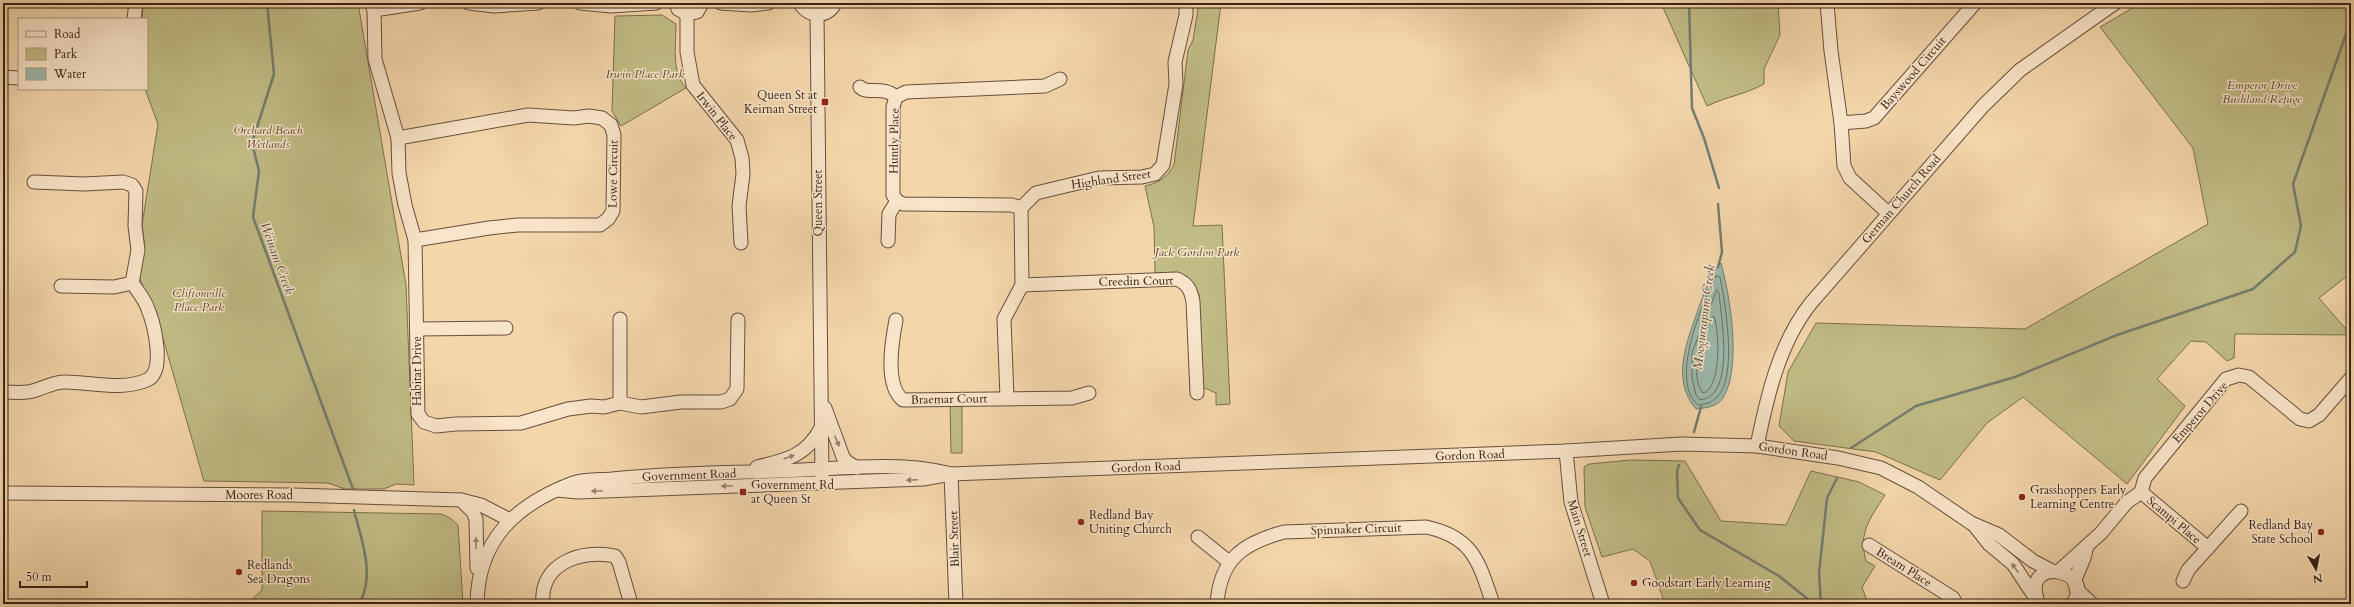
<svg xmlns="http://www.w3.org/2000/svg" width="2354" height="607" font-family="Cardo,serif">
	<rect width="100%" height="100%" fill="#f4d6ab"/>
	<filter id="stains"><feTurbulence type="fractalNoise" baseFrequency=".005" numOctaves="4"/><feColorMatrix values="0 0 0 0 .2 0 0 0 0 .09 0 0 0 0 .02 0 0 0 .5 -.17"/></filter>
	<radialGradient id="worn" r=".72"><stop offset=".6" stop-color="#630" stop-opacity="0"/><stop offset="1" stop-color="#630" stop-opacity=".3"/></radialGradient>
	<g fill="#c1bc85" stroke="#7c6f4e">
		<path d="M143,3h215l48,282 8,200 -18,-1 -12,5h-39l-17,-6 -124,-2 -46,-160 -19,-44 5,-35 -2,-17 16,-101 -13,-35h2v-70h-5z"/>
		<path d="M1199,3h22l-28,223 29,-1 8,179 -14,1v-12l-16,-7 -1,-91c-9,-24 -21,-22 -44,-22l-1,-46 -9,-41c13,-3 22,-8 29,-21l14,-115 5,-10z"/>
		<path d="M1661,3h117l2,32 -16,34v15c-18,10 -38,13 -57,22z"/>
		<path d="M2141,3h210v270l-32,25 32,37 -116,-1 -1,24 -7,3 -21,-19 -15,-1 -34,38 28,27 -58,78 -104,-87 -36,26 -47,57 -64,-28 -82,-11 -15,-15 9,-54 28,-49 209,6 183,-105 -15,-76 -93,-121z"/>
		<path d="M662,15l14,9c0,21 -5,48 10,64l-65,38 -9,-15 3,-95z"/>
		<path d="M950,403h12v50h-11z"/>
		<path d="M1631,460l54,1 36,60 65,4 25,-54 48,11 26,13c-15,24 -27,37 -19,66l9,5 -13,21 6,17h-203l-15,-43 -17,-12 -31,8 -17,-50 -1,-40 5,-3z"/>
		<path d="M262,511l179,3 9,4 8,7 5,79h-216l15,-14z"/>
	</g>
	<path fill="#9cb9ac" stroke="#747d70" d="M1721,263c9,33 21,104 2,135 -6,9 -18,10 -27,11 -26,-30 -8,-70 3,-102 6,-15 10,-33 22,-44z"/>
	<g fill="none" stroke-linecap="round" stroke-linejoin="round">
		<g stroke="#6a6e62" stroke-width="1">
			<path d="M1716,276l4,1c5,25 18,101 -3,120 -6,6 -11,7 -19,8 -29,-25 4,-101 18,-129z"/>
			<path d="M1717,290l2,3c2,25 17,103 -19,107l-4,-5 -4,-17v-25z"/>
			<path d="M1714,317c6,14 7,72 -11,76 -15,-18 1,-56 8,-75z"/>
		</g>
		<g stroke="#747d70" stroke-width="2.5">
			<path d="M267,3l7,71 -22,69 7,28 -6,46 100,272"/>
			<path d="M1689,3l3,105 12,30 15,50"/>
			<path d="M1718,204l4,48 -4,15"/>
			<path d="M1694,432l7,-25"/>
			<path d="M1851,448l65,-42 99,-29 102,-42 136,-46 42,-37 6,-26 -8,-42 58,-164"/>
			<path d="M1679,465l-2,6 1,27 22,32 79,46 35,28"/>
			<path d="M354,510c7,29 22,66 5,94"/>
			<path d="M1821,604l-2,-31 8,-75 10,-20"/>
		</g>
		<g stroke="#664f3c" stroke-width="15">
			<g id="minor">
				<path d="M371,3l3,7 1,49 23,79 1,35 6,32 10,35 3,174 6,8 12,4 20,-2 65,-1 47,-14 23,-3 13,1 16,-4 21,4 40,-5h40l9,-3 7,-10 1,-69"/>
				<path d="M469,3l25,3 44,-3"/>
				<path d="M580,3l31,3 45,-3"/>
				<path d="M676,3l2,6 9,5 10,-2 5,-9"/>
				<path d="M721,3l30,2 17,-2"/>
				<path d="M800,3c7,14 28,16 35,0"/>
				<path d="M1827,3l4,48 10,72 3,43 6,12 38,35"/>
				<path d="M374,10l46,-7"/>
				<path d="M687,14v38l6,33 44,55 5,18 1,16 -4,32 2,37"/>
				<path d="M817,15l5,464"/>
				<path d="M134,19l2,-16"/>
				<path d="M3,77l16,1"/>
				<path d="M860,87c7,8 23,-2 36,10"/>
				<path d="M1841,123l25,-2 8,-3 101,-115"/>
				<path d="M398,138l130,-23 46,3 15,-2 13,2 9,7 3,10 -1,76 -5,8 -8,6h-82l-29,3 -74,12"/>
				<path d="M1021,208l-9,-3 -109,-1 -6,-3 -4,-6v-88l3,-10 10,-5 139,-6 15,-7"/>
				<path d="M888,241l1,-27 8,-13"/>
				<path d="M1022,285l155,-6c11,5 14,11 16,23l4,91"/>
				<path d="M61,286l53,1 18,-4"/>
				<path d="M620,319v84"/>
				<path d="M896,320c-4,21 -12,65 7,80l169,-2 17,-5"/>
				<path d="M417,329l89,-1"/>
				<path d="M3,392c11,0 23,2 33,-2 10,-3 18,-8 29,-8 26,0 57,9 82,-2 19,-8 7,-56 1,-71 -3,-9 -10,-18 -16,-26l6,-33 -3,-24 1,-35 -4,-6 -9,-3 -39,2 -50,-2"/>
				<path d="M1007,398l-3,-79 18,-34 -1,-77 15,-15 63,-15 43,-1 13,-3 8,-9 13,-81 -1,-22 11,-47v-12"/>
				<path d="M825,408l18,49 4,5 10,6"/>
				<path d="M1757,446c10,-49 22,-103 54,-143l172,-197 37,-36 95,-67"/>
				<path d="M1566,451l5,51 32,102"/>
				<path d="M757,467c30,-7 49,-11 64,-39"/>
				<path d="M951,474l5,130"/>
				<path d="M557,490l21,2 345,-13 28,-5 615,-23 116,-7 75,2 81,12 43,10 37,19 53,36 28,12 34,26 19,10"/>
				<path d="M2141,492l67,56"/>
				<path d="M3,493l290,2 168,5 20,5 29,15"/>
				<path d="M461,500l12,12 3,7 1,49"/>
				<path d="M1974,525l15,19 24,20 24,36"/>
				<path d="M1198,537l31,25"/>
				<path d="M1869,545l84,53 3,6"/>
				<path d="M2059,571l42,-38 25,-30 15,-11 4,-14 81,-99 13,-4 10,2 51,42 9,2 10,-6 32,-37"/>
				<path d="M2183,581l5,-11 53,-59"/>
				<path d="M2074,582l10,-24 3,-12"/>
				<path d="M2076,589l16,15"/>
				<path d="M2037,599c-14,-45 62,-28 35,5"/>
				<path d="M477,604c1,-64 38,-99 96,-121 11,-4 27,-3 39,-4 55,-6 111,-6 166,-8 54,-1 117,-11 169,2"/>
				<path d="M543,604c-4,-41 39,-55 72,-48l4,6 12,42"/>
				<path d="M1217,604c3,-45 26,-61 67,-72l142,-5c48,10 53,36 67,77"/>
			</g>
		</g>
		<use href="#minor" stroke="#f8e4c8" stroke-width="13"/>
	</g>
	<defs><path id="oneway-solid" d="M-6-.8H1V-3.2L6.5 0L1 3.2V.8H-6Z"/></defs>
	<g fill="#988370">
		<use href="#oneway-solid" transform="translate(837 441) rotate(67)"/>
		<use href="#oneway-solid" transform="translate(789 457) rotate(-20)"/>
		<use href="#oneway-solid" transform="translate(912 480) rotate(178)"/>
		<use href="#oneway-solid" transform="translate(727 486) rotate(178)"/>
		<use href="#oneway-solid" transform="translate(597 491) rotate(178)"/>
		<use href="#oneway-solid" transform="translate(476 543) rotate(-91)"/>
		<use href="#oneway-solid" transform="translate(2015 568) rotate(-126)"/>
	</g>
	<g fill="#8f2418" stroke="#f8e4c8" stroke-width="1.5">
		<rect x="821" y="98" width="8" height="8" rx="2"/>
		<rect x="739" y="488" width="8" height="8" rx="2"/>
		<circle cx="2022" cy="497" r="4"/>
		<circle cx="1081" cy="522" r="4"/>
		<circle cx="2321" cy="532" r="4"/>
		<circle cx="239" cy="572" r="4"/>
		<circle cx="1634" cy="583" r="4"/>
	</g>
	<g text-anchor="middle" stroke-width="3" stroke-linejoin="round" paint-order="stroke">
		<g font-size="12" fill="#372217" stroke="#f8e4c8">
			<text transform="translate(1913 73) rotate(-49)" y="4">Bayswood Circuit</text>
			<text transform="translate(717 116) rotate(52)" y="4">Irwin Place</text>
			<text transform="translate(894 141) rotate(-89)" y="4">Huntly Place</text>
			<text transform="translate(613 174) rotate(-89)" y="4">Lowe Circuit</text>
			<text transform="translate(1111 179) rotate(-8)" y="4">Highland Street</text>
			<text transform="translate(1901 199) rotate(-49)" y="4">German Church Road</text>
			<text transform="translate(818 203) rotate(-90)" y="4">Queen Street</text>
			<text transform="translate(1136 281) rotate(-1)" y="4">Creedin Court</text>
			<text transform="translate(417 371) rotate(-90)" y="4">Habitat Drive</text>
			<text transform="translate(949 399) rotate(-1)" y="4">Braemar Court</text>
			<text transform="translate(2200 412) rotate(-49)" y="4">Emperor Drive</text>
			<text transform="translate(1793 451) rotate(8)" y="4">Gordon Road</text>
			<text transform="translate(1470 455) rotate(-2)" y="4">Gordon Road</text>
			<text transform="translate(1146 467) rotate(-2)" y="4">Gordon Road</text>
			<text transform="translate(689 475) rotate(-2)" y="4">Government Road</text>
			<text x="259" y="499">Moores Road</text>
			<text transform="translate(2174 520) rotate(40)" y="4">Scampi Place</text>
			<text transform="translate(1580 528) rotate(73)" y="4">Main Street</text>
			<text transform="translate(1356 529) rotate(-2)" y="4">Spinnaker Circuit</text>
			<text transform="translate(954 539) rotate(-92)" y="4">Blair Street</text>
			<text transform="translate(1904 567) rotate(32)" y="4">Bream Place</text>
		</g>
		<g font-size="12" font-style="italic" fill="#5a4832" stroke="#f8e4c8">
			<text x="645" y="78">Irwin Place Park</text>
			<text x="2262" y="89">Emperor Drive<tspan x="2262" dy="14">Bushland Refuge</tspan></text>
			<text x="268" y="134">Orchard Beach<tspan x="268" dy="14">Wetlands</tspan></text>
			<text x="1197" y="256">Jack Gordon Park</text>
			<text x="199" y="297">Cliftonville<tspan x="199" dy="14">Place Park</tspan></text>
		</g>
		<g font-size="12" fill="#372217" stroke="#f8e4c8" text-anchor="start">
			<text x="817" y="99" text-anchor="end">Queen St at<tspan x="817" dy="14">Keirnan Street</tspan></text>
			<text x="751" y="489">Government Rd<tspan x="751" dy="14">at Queen St</tspan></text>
			<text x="2030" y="494">Grasshoppers Early<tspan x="2030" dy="14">Learning Centre</tspan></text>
			<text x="1089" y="519">Redland Bay<tspan x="1089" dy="14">Uniting Church</tspan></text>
			<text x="2313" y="529" text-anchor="end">Redland Bay<tspan x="2313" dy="14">State School</tspan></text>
			<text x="247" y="569">Redlands<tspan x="247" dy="14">Sea Dragons</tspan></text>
			<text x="1642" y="587">Goodstart Early Learning</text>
		</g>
		<g font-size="13" font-style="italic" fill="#554f44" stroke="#f8e4c8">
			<text transform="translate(278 258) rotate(70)" y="5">Weinam Creek</text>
			<text transform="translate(1703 317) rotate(-83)" y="5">Moogurrapum Creek</text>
		</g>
	</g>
	<rect width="2354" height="607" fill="none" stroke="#f4d6ab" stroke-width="16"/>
	<rect x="4" y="4" width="2346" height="599" fill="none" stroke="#372217" stroke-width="2"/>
	<rect x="8" y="8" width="2338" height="591" fill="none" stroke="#372217"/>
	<rect x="18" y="18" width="130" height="72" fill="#f8e4c8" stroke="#ab9681"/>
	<rect x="26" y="31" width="20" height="6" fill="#f8e4c8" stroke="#ab9681"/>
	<text x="54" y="38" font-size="12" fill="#372217">Road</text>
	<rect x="26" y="48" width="20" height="12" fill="#c1bc85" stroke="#ab9681"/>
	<text x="54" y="58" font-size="12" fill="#372217">Park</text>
	<rect x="26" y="68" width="20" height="12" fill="#9cb9ac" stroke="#ab9681"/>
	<text x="54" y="78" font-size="12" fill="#372217">Water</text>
	<g transform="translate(2316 569) rotate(170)" stroke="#f8e4c8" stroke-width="3" paint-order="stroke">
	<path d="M0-3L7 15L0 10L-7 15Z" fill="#372217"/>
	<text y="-6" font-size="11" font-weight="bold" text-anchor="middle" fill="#372217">N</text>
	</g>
	<path d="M20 581v6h67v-6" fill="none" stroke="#372217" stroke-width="2"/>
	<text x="26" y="581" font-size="12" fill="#372217" stroke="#f8e4c8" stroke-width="3" paint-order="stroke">50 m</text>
	<rect width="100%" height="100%" filter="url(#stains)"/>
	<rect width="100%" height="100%" fill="url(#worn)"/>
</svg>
